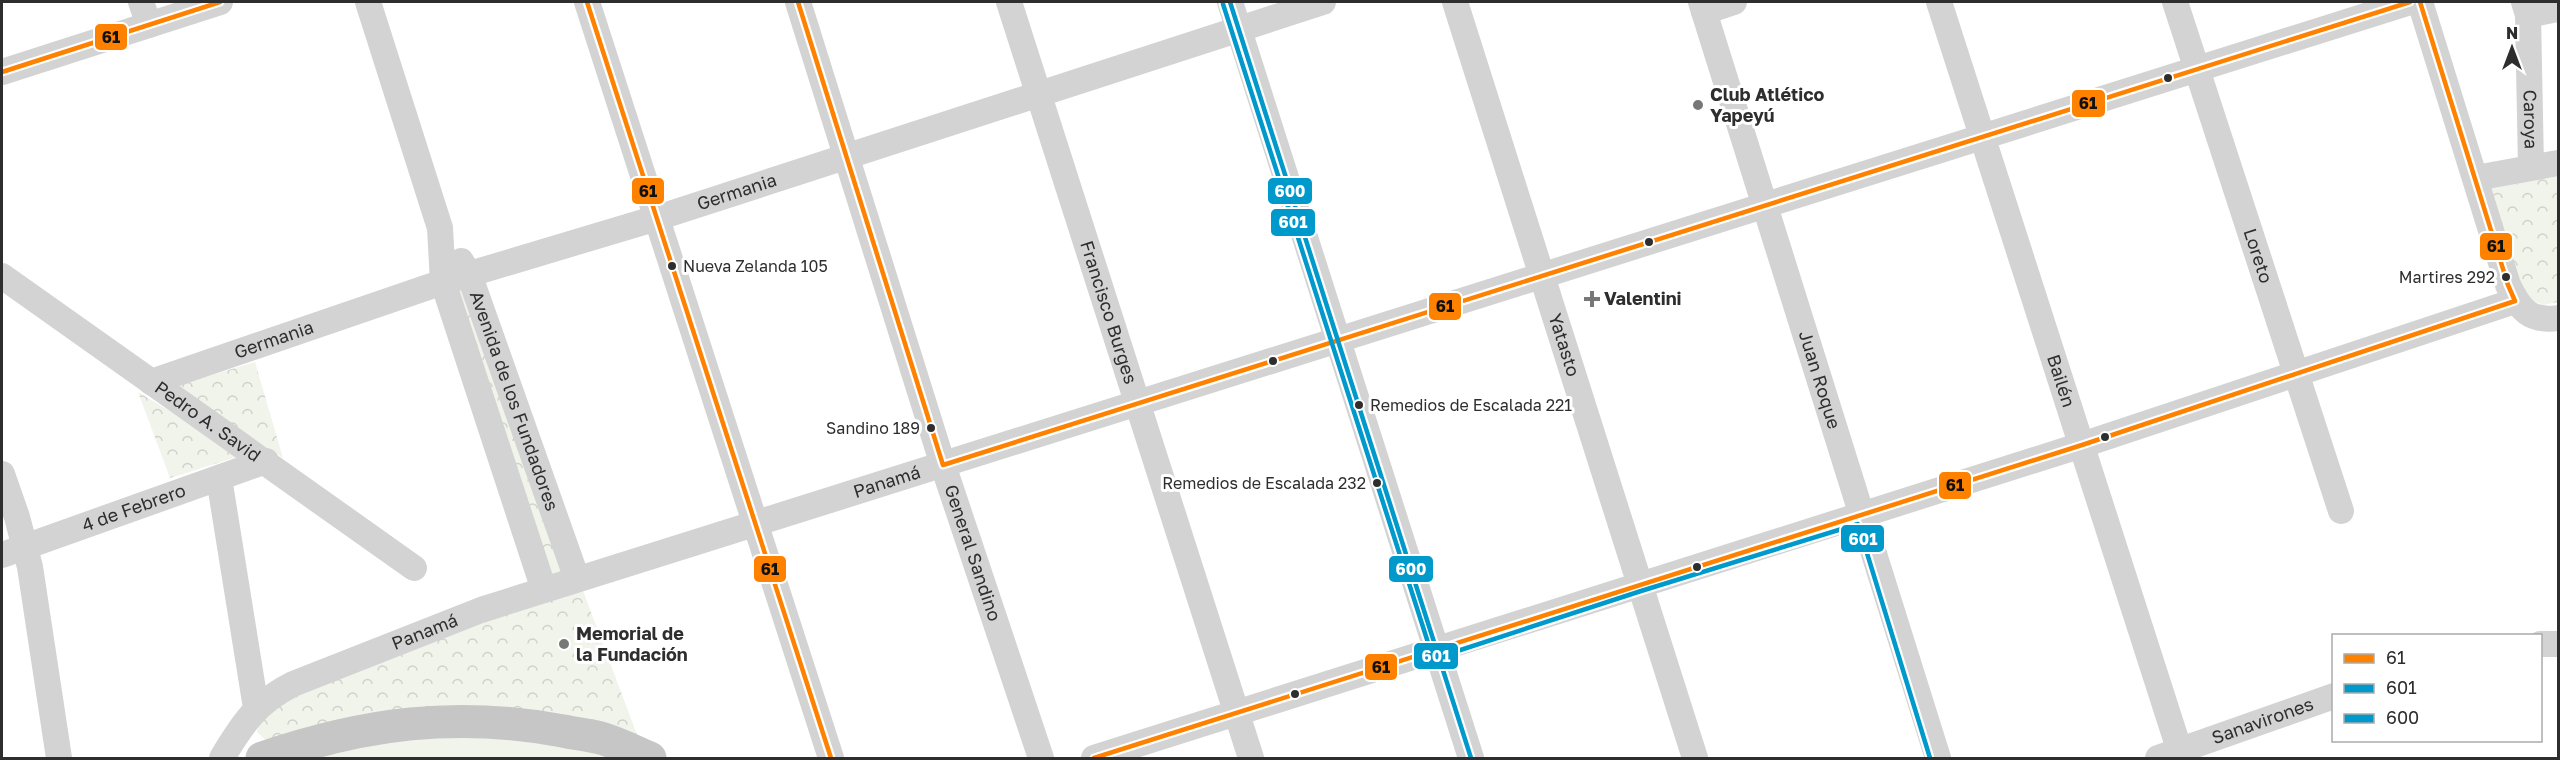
<svg xmlns="http://www.w3.org/2000/svg" width="2560" height="760" font-family="'Golos Text',sans-serif">
	<defs>
		<pattern id="park-crowns" width="20" height="18" patternUnits="userSpaceOnUse" patternTransform="scale(1.5)"><rect width="20" height="18" fill="#f0f4eb"/><path d="M2 6a3 3 0 1 1 6 0M12 15a3 3 0 1 1 6 0" fill="none" stroke="#ced2ca"/></pattern>
	</defs>
	<rect width="100%" height="100%" fill="#fff"/>
	<path fill="#f0f4eb" d="M410,722l240,36h-388z"/>
	<g fill="url(#park-crowns)">
		<path d="M2558,176v126l-15,3 -12,-5 -14,-13 -29,-98z"/>
		<path d="M461,283l106,289 -16,5 -104,-290z"/>
		<path d="M255,362l28,96 -108,-72z"/>
		<path d="M138,392l105,63 -73,23z"/>
		<path d="M582,588l60,160 -74,-24 -299,19 -12,-11 2,-10 7,-10 76,-40z"/>
	</g>
	<g fill="none" stroke-linecap="round" stroke-linejoin="round">
		<g stroke="#d3d3d3" stroke-width="26">
			<path d="M141,2l8,23"/>
			<path d="M368,2l72,226 3,54 101,308"/>
			<path d="M587,2l244,756"/>
			<path id="s1" d="M798,2l145,463 98,293"/>
			<path id="s2" d="M1009,2l242,756"/>
			<path d="M1230,2l241,756"/>
			<path id="s3" d="M1455,2l240,756"/>
			<path id="s4" d="M1701,2l237,756"/>
			<path id="s5" d="M1939,2l243,756"/>
			<path id="s6" d="M2175,2l166,509"/>
			<path d="M2420,2l88,283c12,25 22,37 50,33"/>
			<path id="s7" d="M2524,2l4,13 3,152"/>
			<path d="M1704,12l30,-10"/>
			<path d="M2528,15l30,-6"/>
			<path d="M2,72l218,-70"/>
			<path d="M2476,178l82,-15"/>
			<path id="s8" d="M461,261l8,13 108,305"/>
			<path id="s9" d="M2,276l412,292"/>
			<path id="s10" d="M151,382l292,-100 214,-64 666,-216"/>
			<path d="M2,474l15,43 13,50 29,191"/>
			<path d="M219,478l37,230"/>
			<path id="s11" d="M2,555l264,-94"/>
			<path d="M2540,644h18"/>
			<path id="s12" d="M222,758c21,-35 34,-55 71,-74l188,-74 1929,-608"/>
			<path d="M1094,758l988,-313 433,-144"/>
			<path id="s13" d="M2158,758l176,-62"/>
		</g>
		<path stroke="#c6c6c6" stroke-width="33" d="M262,758c103,-35 194,-47 301,-27 14,3 28,4 41,8 16,5 31,13 46,19"/>
		<g stroke="#fff" stroke-width="9">
			<g id="bus-1">
				<path d="M587,2l244,756"/>
				<path d="M798,2l145,463 1467,-463"/>
				<path d="M2,72l218,-70"/>
				<path d="M1094,758l988,-313 433,-144 -7,-16 -88,-283"/>
			</g>
		</g>
		<g stroke="#fff" stroke-width="9">
			<path id="bus-2" d="M1223,4l209,651 7,2 202,-66 217,-67 72,234"/>
		</g>
		<g stroke="#fff" stroke-width="9">
			<path id="bus-3" d="M1230,2l241,756"/>
		</g>
		<use href="#bus-1" stroke="#ff8100" stroke-width="4.5"/>
		<use href="#bus-2" stroke="#0099cb" stroke-width="4.5"/>
		<use href="#bus-3" stroke="#0099cb" stroke-width="4.5"/>
	</g>
	<g fill="#2e2e2e" stroke="#fff" stroke-width="2">
		<circle cx="2168" cy="78" r="5"/>
		<circle cx="1649" cy="242" r="5"/>
		<circle cx="672" cy="266" r="5"/>
		<circle cx="2506" cy="277" r="5"/>
		<circle cx="1273" cy="361" r="5"/>
		<circle cx="1359" cy="405" r="5"/>
		<circle cx="931" cy="428" r="5"/>
		<circle cx="2105" cy="437" r="5"/>
		<circle cx="1377" cy="483" r="5"/>
		<circle cx="1697" cy="567" r="5"/>
		<circle cx="1295" cy="694" r="5"/>
	</g>
	<g fill="#777" stroke="#fff" stroke-width="2">
		<circle cx="1698" cy="105" r="6"/>
		<path d="M1589 290h6v6h6v6h-6v6h-6v-6h-6v-6h6z"/>
		<circle cx="564" cy="644" r="6"/>
	</g>
	<g text-anchor="middle" stroke-width="6" stroke-linejoin="round" paint-order="stroke">
		<g font-size="16" fill="#2e2e2e" stroke="#fff" text-anchor="end">
			<text x="683" y="272" text-anchor="start">Nueva Zelanda 105</text>
			<text x="2495" y="283">Martires 292</text>
			<text x="1370" y="411" text-anchor="start">Remedios de Escalada 221</text>
			<text x="920" y="434">Sandino 189</text>
			<text x="1366" y="489">Remedios de Escalada 232</text>
		</g>
		<g font-size="18" font-weight="bold" fill="#2e2e2e" stroke="#fff" text-anchor="start">
			<text x="1710" y="101">Club Atlético<tspan x="1710" dy="21">Yapeyú</tspan></text>
			<text x="1604" y="305">Valentini</text>
			<text x="576" y="640">Memorial de<tspan x="576" dy="21">la Fundación</tspan></text>
		</g>
		<g font-size="18" fill="#2e2e2e" stroke="#fff">
			<text dy="6" stroke="none"><textPath href="#s7" startOffset="118">Caroya</textPath></text>
			<text dy="6" stroke="none"><textPath href="#s10" startOffset="616">Germania</textPath></text>
			<text dy="6" stroke="none"><textPath href="#s6" startOffset="267">Loreto</textPath></text>
			<text dy="6" stroke="none"><textPath href="#s2" startOffset="326">Francisco Burges</textPath></text>
			<text dy="6" stroke="none"><textPath href="#s10" startOffset="130">Germania</textPath></text>
			<text dy="6" stroke="none"><textPath href="#s3" startOffset="360">Yatasto</textPath></text>
			<text dy="6" stroke="none"><textPath href="#s4" startOffset="396">Juan Roque</textPath></text>
			<text dy="6" stroke="none"><textPath href="#s5" startOffset="398">Bailén</textPath></text>
			<text dy="6" stroke="none"><textPath href="#s8" startOffset="150">Avenida de los Fundadores</textPath></text>
			<text dy="6" stroke="none"><textPath href="#s9" startOffset="252">Pedro A. Savid</textPath></text>
			<text dy="6" stroke="none"><textPath href="#s12" startOffset="732">Panamá</textPath></text>
			<text dy="6" stroke="none"><textPath href="#s11" startOffset="140">4 de Febrero</textPath></text>
			<text dy="6" stroke="none"><textPath href="#s1" startOffset="578">General Sandino</textPath></text>
			<text dy="6" stroke="none"><textPath href="#s12" startOffset="246">Panamá</textPath></text>
			<text dy="6" stroke="none"><textPath href="#s13" startOffset="111">Sanavirones</textPath></text>
		</g>
	</g>
	<g stroke="#fff" stroke-width="2">
		<rect x="94" y="23" width="34" height="28" rx="6" fill="#ff8100"/>
		<rect x="2071" y="89" width="35" height="29" rx="6" fill="#ff8100"/>
		<rect x="631" y="177" width="34" height="28" rx="6" fill="#ff8100"/>
		<rect x="1267" y="177" width="46" height="28" rx="6" fill="#0099cb"/>
		<rect x="1270" y="208" width="46" height="29" rx="6" fill="#0099cb"/>
		<rect x="2479" y="232" width="34" height="29" rx="6" fill="#ff8100"/>
		<rect x="1428" y="292" width="34" height="29" rx="6" fill="#ff8100"/>
		<rect x="1938" y="471" width="34" height="29" rx="6" fill="#ff8100"/>
		<rect x="1840" y="524" width="45" height="29" rx="6" fill="#0099cb"/>
		<rect x="753" y="555" width="34" height="28" rx="6" fill="#ff8100"/>
		<rect x="1388" y="555" width="46" height="28" rx="6" fill="#0099cb"/>
		<rect x="1413" y="642" width="46" height="28" rx="6" fill="#0099cb"/>
		<rect x="1364" y="653" width="34" height="28" rx="6" fill="#ff8100"/>
	</g>
	<g font-size="16" text-anchor="middle" font-weight="bold" fill="#fff">
		<text x="1290" y="197">600</text>
		<text x="1293" y="228">601</text>
		<text x="1863" y="545">601</text>
		<text x="1411" y="575">600</text>
		<text x="1436" y="662">601</text>
	</g>
	<g font-size="16" text-anchor="middle" font-weight="bold" fill="#111">
		<text x="111" y="43">61</text>
		<text x="2088" y="109">61</text>
		<text x="648" y="197">61</text>
		<text x="2496" y="252">61</text>
		<text x="1445" y="312">61</text>
		<text x="1955" y="491">61</text>
		<text x="770" y="575">61</text>
		<text x="1381" y="673">61</text>
	</g>
	<rect width="2560" height="760" fill="none" stroke="#2e2e2e" stroke-width="6"/>
	<rect x="2332" y="634" width="210" height="108" fill="#ffffff" stroke="#ababab" stroke-width="1.5"/>
	<rect x="2344" y="654" width="30" height="9" fill="#ff8100" stroke="#ababab" stroke-width="1.5"/>
	<text x="2386" y="664" font-size="18" fill="#2e2e2e">61</text>
	<rect x="2344" y="684" width="30" height="9" fill="#0099cb" stroke="#ababab" stroke-width="1.5"/>
	<text x="2386" y="694" font-size="18" fill="#2e2e2e">601</text>
	<rect x="2344" y="714" width="30" height="9" fill="#0099cb" stroke="#ababab" stroke-width="1.5"/>
	<text x="2386" y="724" font-size="18" fill="#2e2e2e">600</text>
	<g transform="translate(2512 48)" stroke="#ffffff" stroke-width="4.5" paint-order="stroke">
	<path d="M0-4.5L10 22L0 15L-10 22Z" fill="#2e2e2e"/>
	<text y="-9" font-size="16" font-weight="bold" text-anchor="middle" fill="#2e2e2e">N</text>
	</g>
</svg>
